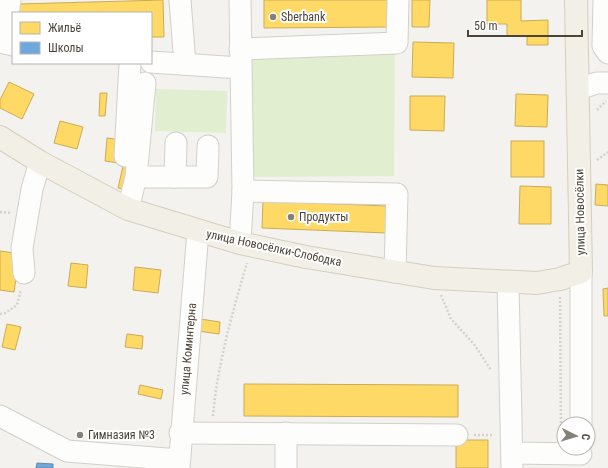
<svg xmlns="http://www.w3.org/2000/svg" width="608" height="468" font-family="'Roboto Condensed',sans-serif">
	<rect width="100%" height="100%" fill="#f4f2ee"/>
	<g fill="#e1eecf">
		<path d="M395,52l-1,124 -148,1v-124z"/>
		<path d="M156,89l71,2 -1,42 -71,-2z"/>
	</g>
	<g fill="#ffd966" stroke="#c9ac58">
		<path d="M163,0l1,37h-13v-24h-132v-9z"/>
		<path d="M264,0h125v27l-125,1z"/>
		<path d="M412,0h18l-1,27h-17z"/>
		<path d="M487,0h34v21l27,-1v25h-21v-9h-20v-12h-20z"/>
		<path d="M413,42l41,1 -1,35 -41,-1z"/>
		<path d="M9,82l25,12 -12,25 -22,-11v-8z"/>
		<path d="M100,93h7l-2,23h-6z"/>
		<path d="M516,94l32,1 -1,32 -32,-1z"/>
		<path d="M410,96h35l-1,35 -34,-1z"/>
		<path d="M60,121l23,6 -6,22 -23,-6z"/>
		<path d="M107,138l15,2 -3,23 -14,-2z"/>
		<rect x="511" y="141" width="33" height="36"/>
		<path d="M123,166l10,2 -4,22 -11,-2z"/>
		<path d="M596,184l12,1v21l-13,-1z"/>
		<path d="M520,186l31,1v37h-32z"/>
		<path d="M263,201l125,5 -1,27 -125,-5z"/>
		<path d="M0,251l14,2 4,12 -4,27 -14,-2z"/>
		<path d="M71,263l17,2 -2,23 -18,-2z"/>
		<path d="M135,267l26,3 -3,23 -25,-3z"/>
		<path d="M608,288v28h-4l-1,-27z"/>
		<path d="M200,319l20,3 -1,12 -21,-3z"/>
		<path d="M7,324l14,3 -6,23 -13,-3z"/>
		<path d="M127,334l16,2 -1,13 -17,-2z"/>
		<path d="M244,384l214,1v32l-214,-1z"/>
		<path d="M140,385l23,5 -2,9 -23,-5z"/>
		<rect x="456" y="440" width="32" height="28"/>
	</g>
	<path fill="#6fa8dc" stroke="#648aab" d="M37,463l16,1v4h-17z"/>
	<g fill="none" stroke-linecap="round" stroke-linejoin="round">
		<g stroke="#d2d0cb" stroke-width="23">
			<g id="minor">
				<path d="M10,0l-6,43 9,2"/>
				<path d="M180,0l5,64"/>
				<path d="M604,0l-1,46 5,7"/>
				<path d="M240,49l157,-6 1,-43"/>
				<path d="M151,62l89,6"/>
				<path d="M578,89l19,-6h11"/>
				<path d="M125,156l5,-93"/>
				<path d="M136,177h71l1,-31"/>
				<path d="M175,177l1,-34"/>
				<path d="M243,191l154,3 -2,78"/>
				<path d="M128,209l8,-32 9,-94"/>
				<path d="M240,243l3,-52 -3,-191"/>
				<path d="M581,272v152"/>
				<path d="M24,273l-2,-25 10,-59 8,-27"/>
				<path d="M508,283l4,185"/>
				<path d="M0,416l67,35 112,9"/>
				<path d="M180,433l277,2"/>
				<path d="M286,433v35"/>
				<path d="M512,453l69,1"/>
				<path d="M179,468l19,-237"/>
			</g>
		</g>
		<g stroke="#d6cebb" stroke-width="24">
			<path id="major" d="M0,137l40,25 88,47 112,34 66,14 128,21 103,5 23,-4 21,-7 -5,-272"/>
		</g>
		<g stroke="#d3d2cc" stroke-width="2.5" stroke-dasharray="2 2" stroke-linecap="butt">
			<path d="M597,110l9,-9"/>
			<path d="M597,160l11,-8"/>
			<path d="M0,212l11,1"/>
			<path d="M441,295l10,24 22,24 18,27"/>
			<path d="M560,297l1,139"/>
			<path d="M0,314l5,-1 12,-8 4,-16"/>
			<path d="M213,416c4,-50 20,-106 34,-153"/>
			<path d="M474,435h19"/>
		</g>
		<use href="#minor" stroke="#fdfdfc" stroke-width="21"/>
		<use href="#major" stroke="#f2efe6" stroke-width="22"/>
	</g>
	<g fill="#868178" stroke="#fff" stroke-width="1.5">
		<circle cx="273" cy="17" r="4"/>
		<circle cx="291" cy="217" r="4"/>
		<circle cx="80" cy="435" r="4"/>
	</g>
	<g text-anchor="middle" stroke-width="4" stroke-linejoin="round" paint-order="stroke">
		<g font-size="12" fill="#4b4439" stroke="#fff" text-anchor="start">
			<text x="281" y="21">Sberbank</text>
			<text x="299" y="221">Продукты</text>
			<text x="88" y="439">Гимназия №3</text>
		</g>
		<g font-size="12" fill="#4b4439" stroke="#fff">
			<text transform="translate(580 212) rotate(-91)" y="4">улица Новосёлки</text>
			<text transform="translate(274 248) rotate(12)" y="4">улица Новосёлки-Слободка</text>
			<text transform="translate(188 349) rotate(-85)" y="4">улица Коминтерна</text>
		</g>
	</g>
	<rect x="12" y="12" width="140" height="52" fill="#ffffff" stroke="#b7b4b0"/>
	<rect x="20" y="22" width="20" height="12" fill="#ffd966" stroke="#b7b4b0"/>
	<text x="48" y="32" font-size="12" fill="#4b4439">Жильё</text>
	<rect x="20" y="42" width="20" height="12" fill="#6fa8dc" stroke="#b7b4b0"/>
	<text x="48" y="52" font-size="12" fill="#4b4439">Школы</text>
	<g transform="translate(576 436) rotate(95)"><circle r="19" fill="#ffffff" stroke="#b7b4b0"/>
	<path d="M0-3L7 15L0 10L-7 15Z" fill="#868178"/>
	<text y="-6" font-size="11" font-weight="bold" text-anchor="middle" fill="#4b4439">С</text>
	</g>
	<path d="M468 30v6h114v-6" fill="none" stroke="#4b4439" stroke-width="2"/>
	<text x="474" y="30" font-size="12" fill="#4b4439" stroke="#ffffff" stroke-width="3" paint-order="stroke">50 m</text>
</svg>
